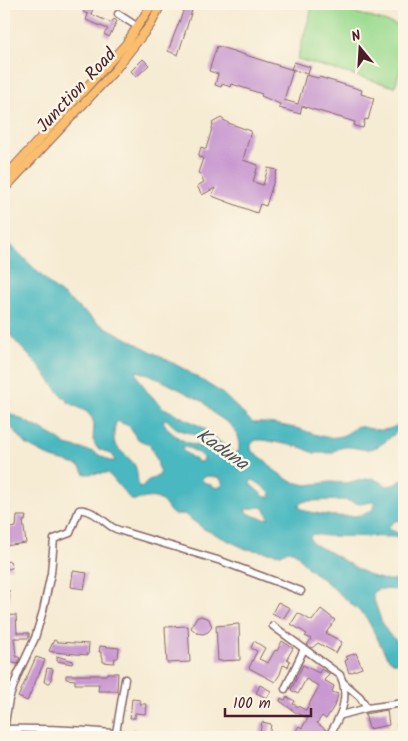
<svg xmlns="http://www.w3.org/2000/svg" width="408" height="741" font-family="Kalam,sans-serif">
	<rect width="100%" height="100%" fill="#fcf5e5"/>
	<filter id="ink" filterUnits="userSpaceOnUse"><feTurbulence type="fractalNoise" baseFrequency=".02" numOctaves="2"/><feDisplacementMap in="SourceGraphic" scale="10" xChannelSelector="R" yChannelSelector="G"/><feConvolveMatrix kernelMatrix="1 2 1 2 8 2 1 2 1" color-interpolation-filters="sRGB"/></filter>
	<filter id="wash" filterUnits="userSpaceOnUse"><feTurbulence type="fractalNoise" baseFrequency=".0096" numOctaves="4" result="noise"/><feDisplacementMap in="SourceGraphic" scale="20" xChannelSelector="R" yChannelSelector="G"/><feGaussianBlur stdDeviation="1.12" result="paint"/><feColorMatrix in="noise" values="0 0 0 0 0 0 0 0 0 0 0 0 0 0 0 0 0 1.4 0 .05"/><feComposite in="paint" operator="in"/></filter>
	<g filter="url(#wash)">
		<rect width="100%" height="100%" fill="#f6ebd3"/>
		<path fill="#9ddc92" stroke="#747e5e" d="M313,4h12l79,23v29l-9,31 -98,-28z"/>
		<path fill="#49b8c0" stroke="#4a6c76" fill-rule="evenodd" d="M4,238l49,49 45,36 86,46 38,24 31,30c14,-1 28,2 42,5 18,4 31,14 49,7 5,-2 9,-6 13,-9 23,4 25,8 47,-4v5c-10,6 -19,17 -30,21 -17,5 -26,-8 -42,5h-18l-14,-6 -36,-7h-8l-5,4v6l15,11 8,9 16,11 16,4 25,-3 15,1 26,-5 16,8 7,-2 9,-5v41l-9,1 -7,6 1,2 11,5v3l-74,-1 -13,-2 -3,3c1,3 1,4 4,7 4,4 12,5 17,9 16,9 32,21 50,26 7,2 16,1 23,-1v10l-3,2 -22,-1 -6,3v5c9,23 8,36 31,48v19l-11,-2 -6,-5 -21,-40 -42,-37 -16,-12 -13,-16 -7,-2 -7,4 -35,-5 -42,-20 -20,-15 -10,1c-6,-4 -8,-12 -14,-15 -9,-6 -20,1 -29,0l-23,-27 -23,1 -4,-6 -4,-3 -25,-7 -25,-13 -17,-19 -6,-5v-11l50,26 12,9 28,7 16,9h5l-2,-6 -16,-7 -4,-8 1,-16 -2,-6 -5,-6 -19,-10 -6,-6 -25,-32 -22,-23 -11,-14zM136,371l13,3 55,28 9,11 18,12 8,13v12l-3,3 -4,-1 -30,-25 -40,-20 -16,-17 -8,-13zM166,419l11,10 27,9 1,7 -4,2c-16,-5 -30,-10 -38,-26zM117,421l12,5 8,13 12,5 8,16 3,15 -13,6 -4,6 -3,1c-4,-7 -1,-16 -6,-24 -5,-7 -14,-12 -19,-20 -2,-6 -1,-18 2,-23zM182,447c8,0 17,6 22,12l-1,2 -4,1 -16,-11zM208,476l12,2 3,7 -6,3 -15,-7v-3zM251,480c5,0 16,10 20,14l-1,3h-5l-15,-13zM344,500l16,4 12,-2 2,2v4c-14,14 -51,7 -68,3l-6,-3 -1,-4 6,-3zM259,507l5,1 5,10c-7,2 -19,-3 -25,-8z"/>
		<g id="blocks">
			<g fill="#c898d0">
				<path d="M86,4h9l-4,10 20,9 3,-4 3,2 -8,16 -5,-3 4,-5 -22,-9 2,-6 -5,-2z"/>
				<path d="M186,4h8l-16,51 -10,-4z"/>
				<path d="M217,46l76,24 -9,30 14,4 8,-29 12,3 1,-1 43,13 -1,4 13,4 -6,22 -3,-1 -2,9 -9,-2 1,-4 -53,-16 -2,8 -21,-6 1,-4 -19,-8 1,-2 -30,-10 -1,3 -9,-3 -1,3 -6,-2 3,-11 -9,-3z"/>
				<path d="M143,59l6,6 -13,12 -5,-6z"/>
				<path d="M294,62l16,5 -2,7 -17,-5z"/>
				<path d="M221,118l7,5 23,8 -8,29 15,5 -5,17 10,3 5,-17 9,2 -11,36 -6,-2 -3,9 -45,-17 3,-8 -13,7 -5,-9 7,-4 -4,-8 -2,-1 5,-15 -5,-1 3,-10 5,2 7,-24 -1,-2z"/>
				<path d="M17,516h9l-1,5h-2l3,22 -22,3v-17l12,-2z"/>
				<path d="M10,561l2,7 -8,2v-8z"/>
				<path d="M73,571l14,2 -3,16 -13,-2z"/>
				<path d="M9,590v11h-5v-10z"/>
				<path d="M278,602l12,6 -7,11 -11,-6z"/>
				<path d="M321,609l14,11 -9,13 16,9 -6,11 -18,-10 -6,5 -5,-3 4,-6 -6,-3 2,-2 -16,-10 7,-11 14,8z"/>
				<path d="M16,615l1,18h12v5h-15l2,18 4,2 -3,6 -7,-2v-3l-6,1v-44z"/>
				<path d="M201,616l8,3 3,8 -4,5 -5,2 -6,-1 -6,-5 5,-10z"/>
				<path d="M239,624l1,36 -22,1 -2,-35z"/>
				<path d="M188,626l2,36 -23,1 -2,-36z"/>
				<path d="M54,640l4,2 31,2 -1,11 -35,-3 -4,-1z"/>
				<path d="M254,641l11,7 -6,11 9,4 7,-13 2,1 5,-10 11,7 -6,11 3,2 -2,6 -5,-2 -3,9 -5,8 -26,-14 8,-17 -6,-3z"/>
				<path d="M100,646l19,2 -1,10h-3l-1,5 -11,-1v-5h-2v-5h-2z"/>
				<path d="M356,653l6,15 -13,5 -4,-12 3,-2 -2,-2z"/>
				<path d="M57,656l16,5 -1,3 -15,-3z"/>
				<path d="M36,657l9,3 -18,41 -9,-4z"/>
				<path d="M303,665l16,8 2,-4 9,5 -6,6 10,6 -2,6 6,2 -2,9 -10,16 -4,-3 -5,7 9,7 -4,7h-30l7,-11 3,2 6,-10 -13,-6 -15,-11 1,-3 4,2 2,-3 8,4 -2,3 13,6 13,-24 -13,-7 -8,15 -7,-4z"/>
				<path d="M47,668l6,1 -3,14 -6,-1z"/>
				<path d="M107,673h11l-1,18h-19l1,-7h-24v-4l-9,-1v-4h40z"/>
				<path d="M260,685l11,6 -4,7 -11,-5z"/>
				<path d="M132,699l8,1v4h6l-1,10 -10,-1v5h-5z"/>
				<path d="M387,710l2,15 -20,4 -4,-15z"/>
				<path d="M404,720v17h-1l-6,-14z"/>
				<path d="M262,722l9,2 -2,13h-10z"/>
			</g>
		</g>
	</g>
	<g filter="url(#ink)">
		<use href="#blocks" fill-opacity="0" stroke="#866666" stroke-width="1"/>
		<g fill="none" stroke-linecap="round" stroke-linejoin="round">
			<g stroke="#866666" stroke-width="9">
				<g id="minor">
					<path d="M118,14l20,13"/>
					<path d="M273,626l67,49c11,22 0,43 -12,62"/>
					<path d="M344,683l16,14 7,11"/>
					<path d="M285,689l19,-40"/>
					<path d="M342,715l25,-7 37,-5"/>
					<path d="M4,729l5,-30 9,-25 17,-36 8,-27 8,-38 3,-34 16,-6 9,-23c12,-2 24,11 33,17 5,3 11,4 16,6l93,28 80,30"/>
					<path d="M4,729c49,-1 97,2 146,8"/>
					<path d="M116,733l9,-54"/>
					<path d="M11,737h40"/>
				</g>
			</g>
			<g stroke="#866666" stroke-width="10">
				<g id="major">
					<path d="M4,178l122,-134 26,-40"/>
					<path d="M4,189l111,-119 36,-46 10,-20"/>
				</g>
			</g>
			<use href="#minor" stroke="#fff" stroke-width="6"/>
			<use href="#major" stroke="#fbbe6e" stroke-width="8"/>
		</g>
	</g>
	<g text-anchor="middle" stroke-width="5" stroke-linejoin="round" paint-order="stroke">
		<g font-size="18" fill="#4a1f2b" stroke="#fcf5e5">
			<text transform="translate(76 90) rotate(-47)" y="6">Junction Road</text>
		</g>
		<g font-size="19" font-style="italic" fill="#4a555f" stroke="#fcf5e5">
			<text transform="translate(223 448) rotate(35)" y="7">Kaduna</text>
		</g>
	</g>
	<rect width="408" height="741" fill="none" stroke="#fcf5e5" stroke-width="20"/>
	<g transform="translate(360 48) rotate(342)" stroke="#fcf5e5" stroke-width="4" paint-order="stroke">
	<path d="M0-4L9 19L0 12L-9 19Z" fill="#4a1f2b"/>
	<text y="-8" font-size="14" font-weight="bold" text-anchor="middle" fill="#4a1f2b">N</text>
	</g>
	<path d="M225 708v8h86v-8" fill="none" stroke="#4a1f2b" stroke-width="2.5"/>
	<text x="233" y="708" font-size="15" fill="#4a1f2b" stroke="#fcf5e5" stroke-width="4" paint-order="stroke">100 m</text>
</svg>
